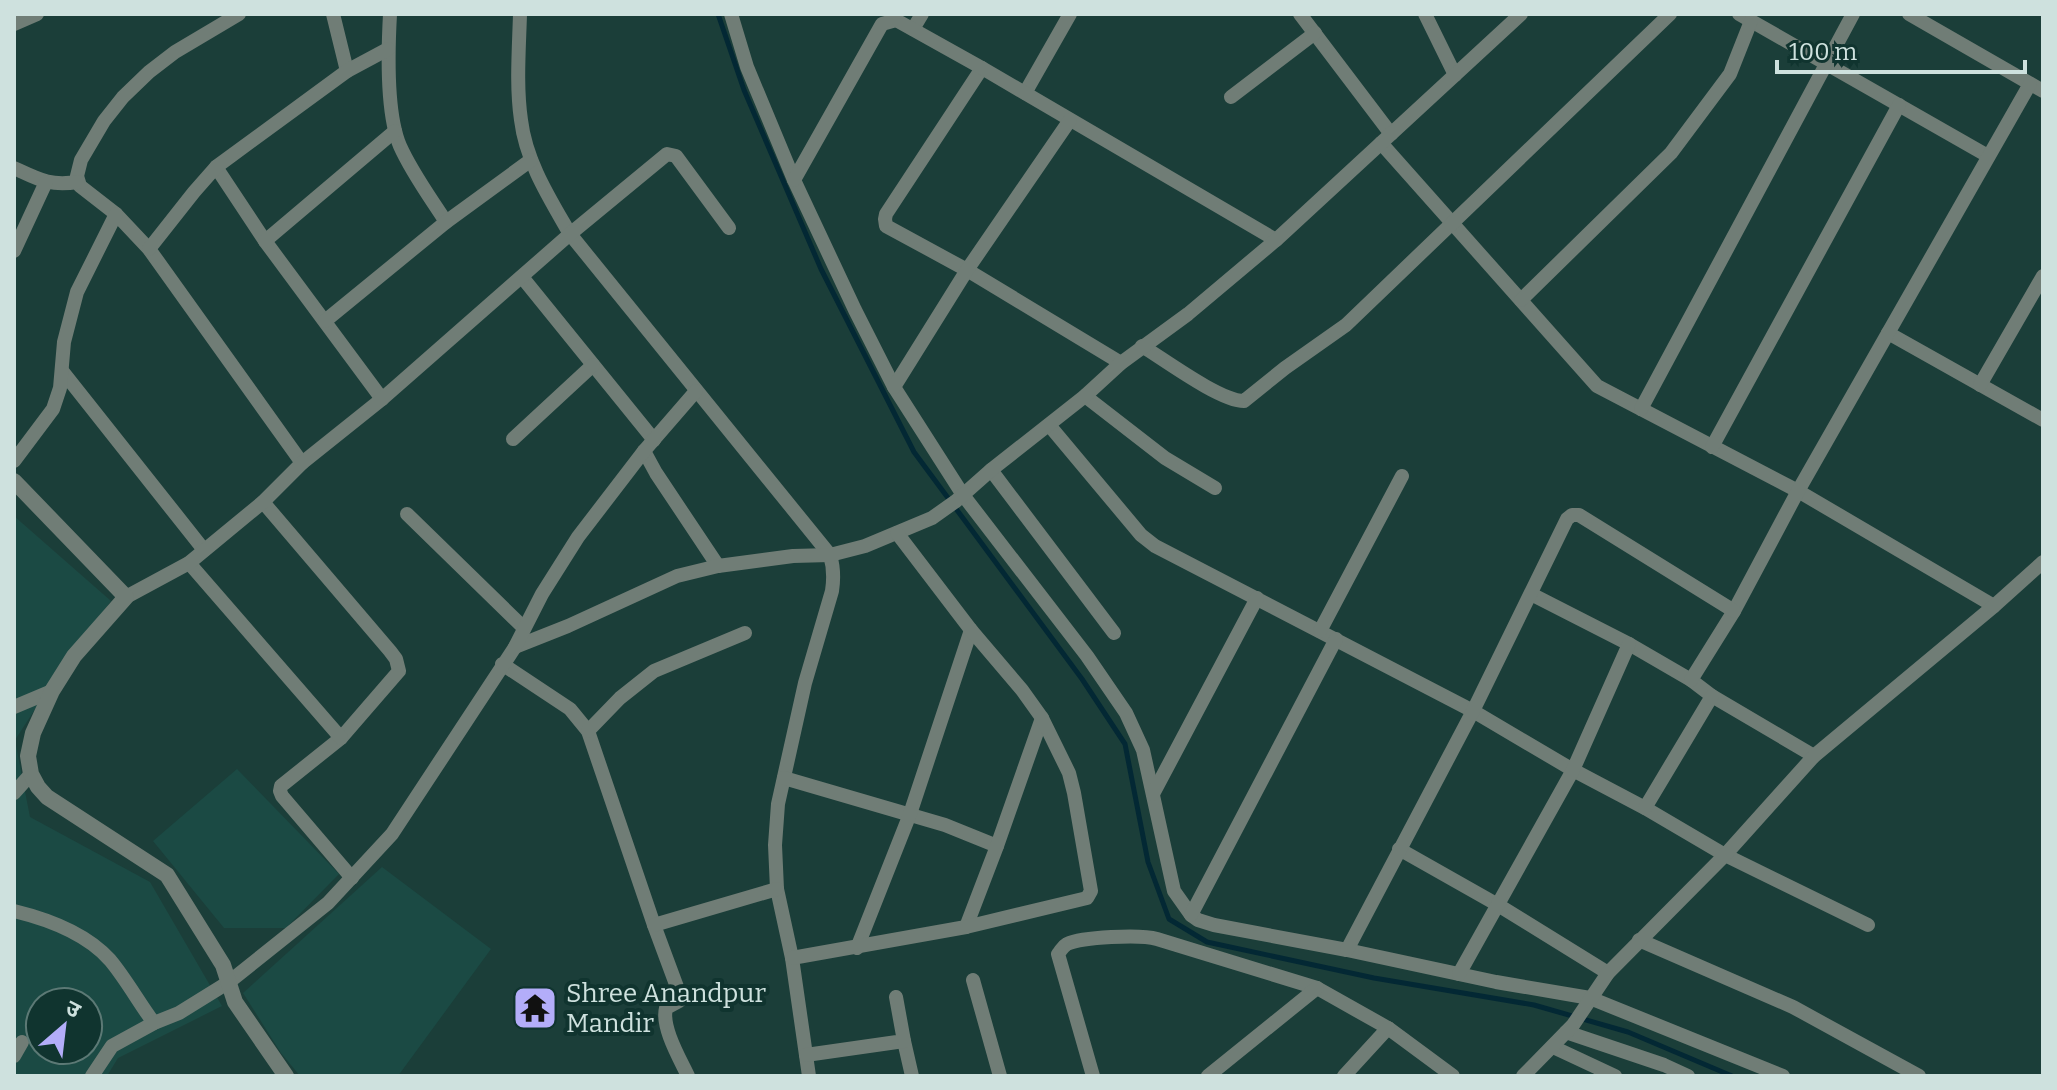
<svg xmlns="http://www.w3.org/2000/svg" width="2057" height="1090" font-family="Bitter,'Noto Sans Devanagari',serif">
	<rect width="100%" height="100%" fill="#1b3e39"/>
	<g fill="#1b4a44" fill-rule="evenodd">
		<path d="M14,516l97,85 -40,53 -56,86 15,77 120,65 72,124 -104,52 -11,18h-93zM40,1002h48v48h-48z"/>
		<path d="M237,769l102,105 -53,54h-62l-71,-87z"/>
		<path d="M382,867l109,82 -93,127h-98l-19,-23 -38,-60z"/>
	</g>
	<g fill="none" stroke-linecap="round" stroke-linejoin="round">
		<path stroke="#032834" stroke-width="5" d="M718,14l26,76 77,179 93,183 168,227 43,65 23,118 21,57 38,23 167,36 160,27 94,27 104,44"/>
		<g stroke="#707d76" stroke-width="14">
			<path d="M239,14l-64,38 -26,20 -26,25 -19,24 -23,39 -4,16 3,10 36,28 33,35 153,214"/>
			<path d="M333,14l14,57"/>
			<path d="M390,14c-2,36 -4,99 10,132 12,27 30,51 46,76"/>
			<path d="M520,14c-1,35 -4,72 1,106 5,42 29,79 49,114l260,321c4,13 4,23 2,36l-27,92 -27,121 -3,41 2,44 15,69 17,118"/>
			<path d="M731,14l16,53 47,113 61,130 39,77 69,108 124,161 39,57 17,37 31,141 17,24 7,5 16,5 133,25 149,32 94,16 193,78"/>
			<path d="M1300,14l91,120"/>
			<path d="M1425,14l30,61"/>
			<path d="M1739,14l249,142"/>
			<path d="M1909,14l134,77"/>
			<path d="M14,24l23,-10"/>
			<path d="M913,29l9,-15"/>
			<path d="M982,68l-96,146 -1,5 1,7 81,44 154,93"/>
			<path d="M1025,93l45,-79"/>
			<path d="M1231,97l84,-64"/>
			<path d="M1381,143l216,243 201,105 196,115"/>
			<path d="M216,167l49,74 117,158"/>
			<path d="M14,168c26,12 35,18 64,14"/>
			<path d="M794,180l88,-156 14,-4 86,48 294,172"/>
			<path d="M265,241l130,-110"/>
			<path d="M149,249l45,-57 22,-25 131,-96 41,-22"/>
			<path d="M14,251l32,-69"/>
			<path d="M522,277l132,163"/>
			<path d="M1521,300l150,-147 59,-79 21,-53"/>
			<path d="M325,321l121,-99 85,-62"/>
			<path d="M1888,333l155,87"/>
			<path d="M1142,346c23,14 78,55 102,55l41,-33 61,-43 324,-311"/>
			<path d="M63,372l141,178"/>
			<path d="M1980,385l63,-109"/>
			<path d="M894,387l73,-117 103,-150"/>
			<path d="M1085,396l80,62 50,30"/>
			<path d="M1641,409l212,-395"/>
			<path d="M1049,425l92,110 14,11 318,165 100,59 72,38 80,47 143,70"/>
			<path d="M513,439l80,-74"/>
			<path d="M1712,447l187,-342"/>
			<path d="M644,451l12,22 62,93"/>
			<path d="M14,461l39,-52 7,-21 4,-46 13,-50 39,-78"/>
			<path d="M991,470l123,163"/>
			<path d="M263,502l127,149 6,8 3,12 -58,67 -60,48 -1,5 2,5 70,82"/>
			<path d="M407,514l117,114"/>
			<path d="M189,563l152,175"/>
			<path d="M1531,594l98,50 62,36 21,16 102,60"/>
			<path d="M126,597l63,-34 74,-61 39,-39 80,-64 188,-165 97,-80 9,2 53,72"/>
			<path d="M1320,631l82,-155"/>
			<path d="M515,647l53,-21 109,-50 41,-10 75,-10 37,-1 35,-9 67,-28 24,-17 35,-31 94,-74 36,-33 67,-49 88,-74 245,-226"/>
			<path d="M502,664l68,45 18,22 66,194 23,62 2,8v6l-13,7c-5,19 14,51 22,68"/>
			<path d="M1691,680l43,-69 64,-120 232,-407"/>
			<path d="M14,707l38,-16"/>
			<path d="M588,731l32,-33 34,-27 91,-38"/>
			<path d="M784,778l161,47 52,21"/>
			<path d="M14,793l17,-19"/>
			<path d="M1153,794l104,-196"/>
			<path d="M1645,808l67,-112"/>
			<path d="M1399,849l99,56 110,68"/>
			<path d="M14,911c33,8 73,23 96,49 16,19 29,43 44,63"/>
			<path d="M1191,915l145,-276"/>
			<path d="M654,925l123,-36"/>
			<path d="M966,927l31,-81 45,-128"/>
			<path d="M1639,940l154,67 126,69"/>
			<path d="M857,948l53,-134 61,-184"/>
			<path d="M1347,950l126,-239 94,-192 5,-4h7l155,96"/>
			<path d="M792,958l174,-31 121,-29 4,-7 -17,-98 -5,-20 -27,-55 -20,-28 -51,-60 -74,-97"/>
			<path d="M1459,974l114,-204 56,-126"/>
			<path d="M973,980l27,96"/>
			<path d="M1566,1032l98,33 24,11"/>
			<path d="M904,1041l8,35"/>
			<path d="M1553,1047l62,29"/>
			<path d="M806,1055l98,-14 -8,-44"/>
			<path d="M14,1056l8,-14"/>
			<path d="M92,1076l20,-30 42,-23 25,-10 50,-31 99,-79 64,-69 123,-187 27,-53 36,-57 66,-86 52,-60"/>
			<path d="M1093,1076l-35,-122c4,-5 4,-7 9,-10 15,-7 73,-10 90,-5l160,49 71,40 65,48"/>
			<path d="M1208,1076l109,-88"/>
			<path d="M1344,1076l44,-48"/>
			<path d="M1523,1076l50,-51 35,-52 117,-118 89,-99 180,-150 49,-44"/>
		</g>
		<path stroke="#707d76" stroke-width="16" d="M14,481l112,116 -52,59 -22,35 -19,42 -5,23 3,18 7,13 9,10 120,78 56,90 12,37 51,74"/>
	</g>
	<defs>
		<g id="temple-square" transform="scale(2.3)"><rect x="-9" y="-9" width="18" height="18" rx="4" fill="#b3adf9" stroke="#10342f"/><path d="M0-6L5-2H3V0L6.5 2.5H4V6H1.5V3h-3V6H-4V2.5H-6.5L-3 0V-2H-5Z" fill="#111"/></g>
	</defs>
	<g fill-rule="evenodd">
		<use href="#temple-square" x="535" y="1008"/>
	</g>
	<g text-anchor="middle" stroke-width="8" stroke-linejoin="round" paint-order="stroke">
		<g font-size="26" fill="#cee1de" stroke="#10342f" text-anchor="start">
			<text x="566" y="1002">Shree Anandpur<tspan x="566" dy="30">Mandir</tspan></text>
		</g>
	</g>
	<rect width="2057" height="1090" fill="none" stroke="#cee1de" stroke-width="32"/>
	<g transform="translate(64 1026) rotate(28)"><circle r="38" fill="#10342f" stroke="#5c7975" stroke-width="2"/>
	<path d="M0-6L14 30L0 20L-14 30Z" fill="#b3adf9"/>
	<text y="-12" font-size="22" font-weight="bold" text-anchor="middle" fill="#cee1de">उ</text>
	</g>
	<path d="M1777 60v12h248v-12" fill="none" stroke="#cee1de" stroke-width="4"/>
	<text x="1789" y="60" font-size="24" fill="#cee1de" stroke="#10342f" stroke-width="6" paint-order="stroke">100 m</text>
</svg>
